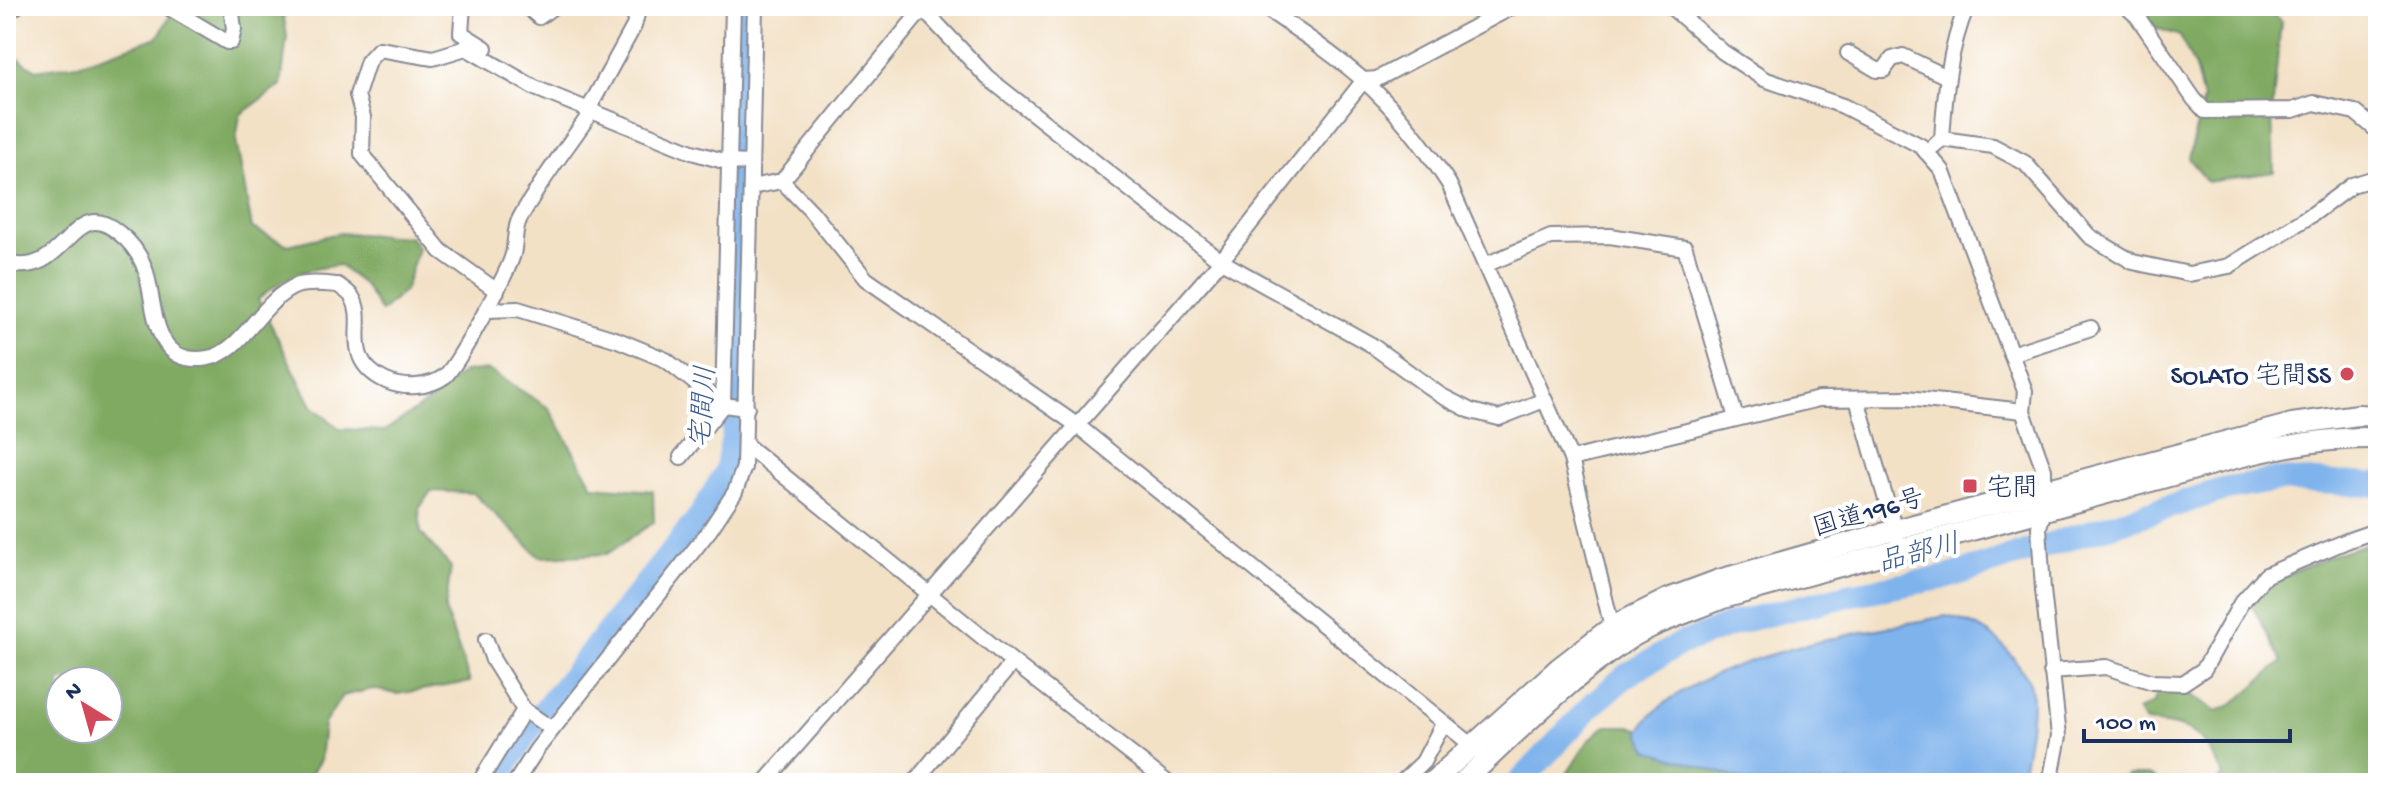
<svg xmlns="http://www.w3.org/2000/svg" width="2384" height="789" font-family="'Gochi Hand','Klee One',sans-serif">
	<rect width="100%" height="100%" fill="#fff"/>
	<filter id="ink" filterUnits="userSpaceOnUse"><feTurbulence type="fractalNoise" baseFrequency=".0125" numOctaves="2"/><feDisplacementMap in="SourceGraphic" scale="16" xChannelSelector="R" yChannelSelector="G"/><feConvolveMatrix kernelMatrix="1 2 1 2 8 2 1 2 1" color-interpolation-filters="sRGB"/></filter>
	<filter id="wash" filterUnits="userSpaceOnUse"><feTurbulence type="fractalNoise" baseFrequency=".006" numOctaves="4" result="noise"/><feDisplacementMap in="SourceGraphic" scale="32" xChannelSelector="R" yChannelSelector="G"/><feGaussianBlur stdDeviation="1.8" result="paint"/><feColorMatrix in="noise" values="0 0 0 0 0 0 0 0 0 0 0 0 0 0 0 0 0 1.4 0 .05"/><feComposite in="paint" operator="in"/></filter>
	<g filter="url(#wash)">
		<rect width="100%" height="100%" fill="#f3e1c6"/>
		<g fill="#80aa62" stroke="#4e6c60" stroke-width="2" fill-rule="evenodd">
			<path d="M176,6h106l5,31 -6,48 -41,30 -4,25 16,88 36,17 51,-12 71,4 8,11 -13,42 -24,22 -17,-27 -25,-20c-35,4 -54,11 -81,34l54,107 28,23 44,2 44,-29 35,-30 25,-2 61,38 44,78 60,5 1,31 -47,32 -67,3 -67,-64 -42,-2 -12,18 2,24 30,34 -6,43 25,72 -73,12 -25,-5 -30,7 -18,28 -4,36 -15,23h-299v-733l30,20 42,-6 80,-27zM60,681h48v48h-48z"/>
			<path d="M2138,6h124l19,15 -9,92 2,59 -67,10 -18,-24 14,-59 -8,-31 -15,-32 -27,-9z"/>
			<path d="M2378,540v243h-163l8,-7c-20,-44 -29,-50 -77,-54l-8,-12 16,-7 3,-13 28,1 32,20 17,-7 48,-42 -31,-59 19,-21 65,-28z"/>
			<path d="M1605,726h25l119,42 4,15h-192l28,-43z"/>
			<path d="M2128,775h21l15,8h-47v-3z"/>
		</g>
		<path fill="#7fb3ec" stroke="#4d71a5" stroke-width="2" d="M1946,616c34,8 56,22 74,52 3,4 9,10 10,16 6,19 -4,79 -11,99h-266l-105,-33 -9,-19c44,-73 227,-99 307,-115z"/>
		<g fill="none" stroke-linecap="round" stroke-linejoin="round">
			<g stroke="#7fb3ec" stroke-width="24">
				<path d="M495,783l34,-53 171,-214 26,-44 8,-40 2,-258 8,-168"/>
				<path d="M1519,783l74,-79 34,-29 51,-30 60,-23 115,-28 94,-17 275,-87 55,-10 97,5 4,-2"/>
			</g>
		</g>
	</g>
	<g filter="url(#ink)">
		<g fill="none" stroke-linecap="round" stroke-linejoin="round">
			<g stroke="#878892" stroke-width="18">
				<g id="minor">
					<path d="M166,6l61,36h4l3,-13 -3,-23"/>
					<path d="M463,6l-2,27 24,15"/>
					<path d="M526,6l13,11 15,-11"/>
					<path d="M920,6l68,72 233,183 149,83 70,51 31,16 28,7 45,-18"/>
					<path d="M1262,6c34,23 69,46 100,73 34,30 63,68 87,105l122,275 41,168 5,7"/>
					<path d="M1670,6l53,46 41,27 79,27 78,40 21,24 83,221 -2,20 21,59v40l-5,17 4,63 16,146 -9,47"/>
					<path d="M2126,6l11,10 57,83 11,12 88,-1 21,-7 41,9 23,19"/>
					<path d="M6,13l11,-7"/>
					<path d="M1848,53l29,17h7l8,-11 11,-3 44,21"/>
					<path d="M588,110l46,-84 5,-20"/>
					<path d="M1942,139c3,-46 7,-90 25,-133"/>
					<path d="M1926,152l16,-13 51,7 32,17 64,73 44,26 56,12 40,-8 84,-52 39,-29 26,-8"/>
					<path d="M782,181l29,30 55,68 212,147 401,325"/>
					<path d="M751,187l31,-6 143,-175"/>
					<path d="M6,263c62,17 65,-71 113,-30 13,10 22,23 27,39 10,35 6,96 62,86 35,-6 53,-58 88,-72 12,-4 29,-2 42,-1 4,3 11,7 14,12 17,25 -14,61 34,84 18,8 43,7 59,-5 12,-10 64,-105 68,-122 3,-12 1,-26 7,-36 20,-37 48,-72 72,-107"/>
					<path d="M1485,265l66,-28 59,-1 75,12 51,170"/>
					<path d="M497,291l-56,-40 -79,-97 1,-37 -6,-22 11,-34 11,-12 54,9 33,-10 69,40 157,64 35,10 24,1"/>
					<path d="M486,310l32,-1 100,31 48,20 57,45 24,3"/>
					<path d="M2011,354l80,-26"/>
					<path d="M1857,399l40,139"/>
					<path d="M746,445l267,217 155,121"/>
					<path d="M681,457l42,-52 10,-399"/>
					<path d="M1571,459l248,-60 88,-1 116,13"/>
					<path d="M2051,671l55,-4 47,15 30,1 21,-14 37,-66 25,-28 83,-35 29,-10"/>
					<path d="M524,710l28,19"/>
					<path d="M479,783l45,-73 -31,-50 -7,-20"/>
					<path d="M515,783l22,-34 172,-218 26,-39 9,-25 11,-461"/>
					<path d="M764,783l457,-522 143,-181 13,-1 137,-73"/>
					<path d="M914,783l99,-121"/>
					<path d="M1401,783l22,-21 20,-38"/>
				</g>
			</g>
			<g stroke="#878892" stroke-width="24">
				<g id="highway">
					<path d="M1431,783l128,-115 53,-41 56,-28 51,-19 176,-50 397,-106 66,-9 20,1"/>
					<path d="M1462,783c51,-47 102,-100 159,-139 30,-21 69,-32 102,-46l512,-140c48,-12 94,-21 143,-20"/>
				</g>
			</g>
			<use href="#minor" stroke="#fff" stroke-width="14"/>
			<use href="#highway" stroke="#fff" stroke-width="20"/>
		</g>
	</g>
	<g fill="#d1495b" stroke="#fff" stroke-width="3">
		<circle cx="2347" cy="374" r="8"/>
		<rect x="1962" y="478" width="16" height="16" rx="4"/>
	</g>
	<g text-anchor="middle" stroke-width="8" stroke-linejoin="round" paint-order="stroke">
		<g font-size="26" fill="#1b2f5e" stroke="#fff" text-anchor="end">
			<text x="2331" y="383">SOLATO 宅間SS</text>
			<text x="1986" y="495" text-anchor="start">宅間</text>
		</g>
		<g font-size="26" fill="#1b2f5e" stroke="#fff">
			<text transform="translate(1868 511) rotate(-16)" y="9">国道196号</text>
		</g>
		<g font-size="28" font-style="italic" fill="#3e5d90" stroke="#fff">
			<text transform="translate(701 407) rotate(-86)" y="10">宅間川</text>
			<text transform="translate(1918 551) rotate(-14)" y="10">品部川</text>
		</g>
	</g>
	<rect width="2384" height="789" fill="none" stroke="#fff" stroke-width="32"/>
	<g transform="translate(84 705) rotate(323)"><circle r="38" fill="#ffffff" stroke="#a4acbf" stroke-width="2"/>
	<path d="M0-6L14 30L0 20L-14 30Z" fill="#d1495b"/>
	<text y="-12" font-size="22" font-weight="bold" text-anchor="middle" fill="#1b2f5e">N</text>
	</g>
	<path d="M2084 729v12h206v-12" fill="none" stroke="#1b2f5e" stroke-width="4"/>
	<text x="2096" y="729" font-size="24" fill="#1b2f5e" stroke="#ffffff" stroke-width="6" paint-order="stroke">100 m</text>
</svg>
